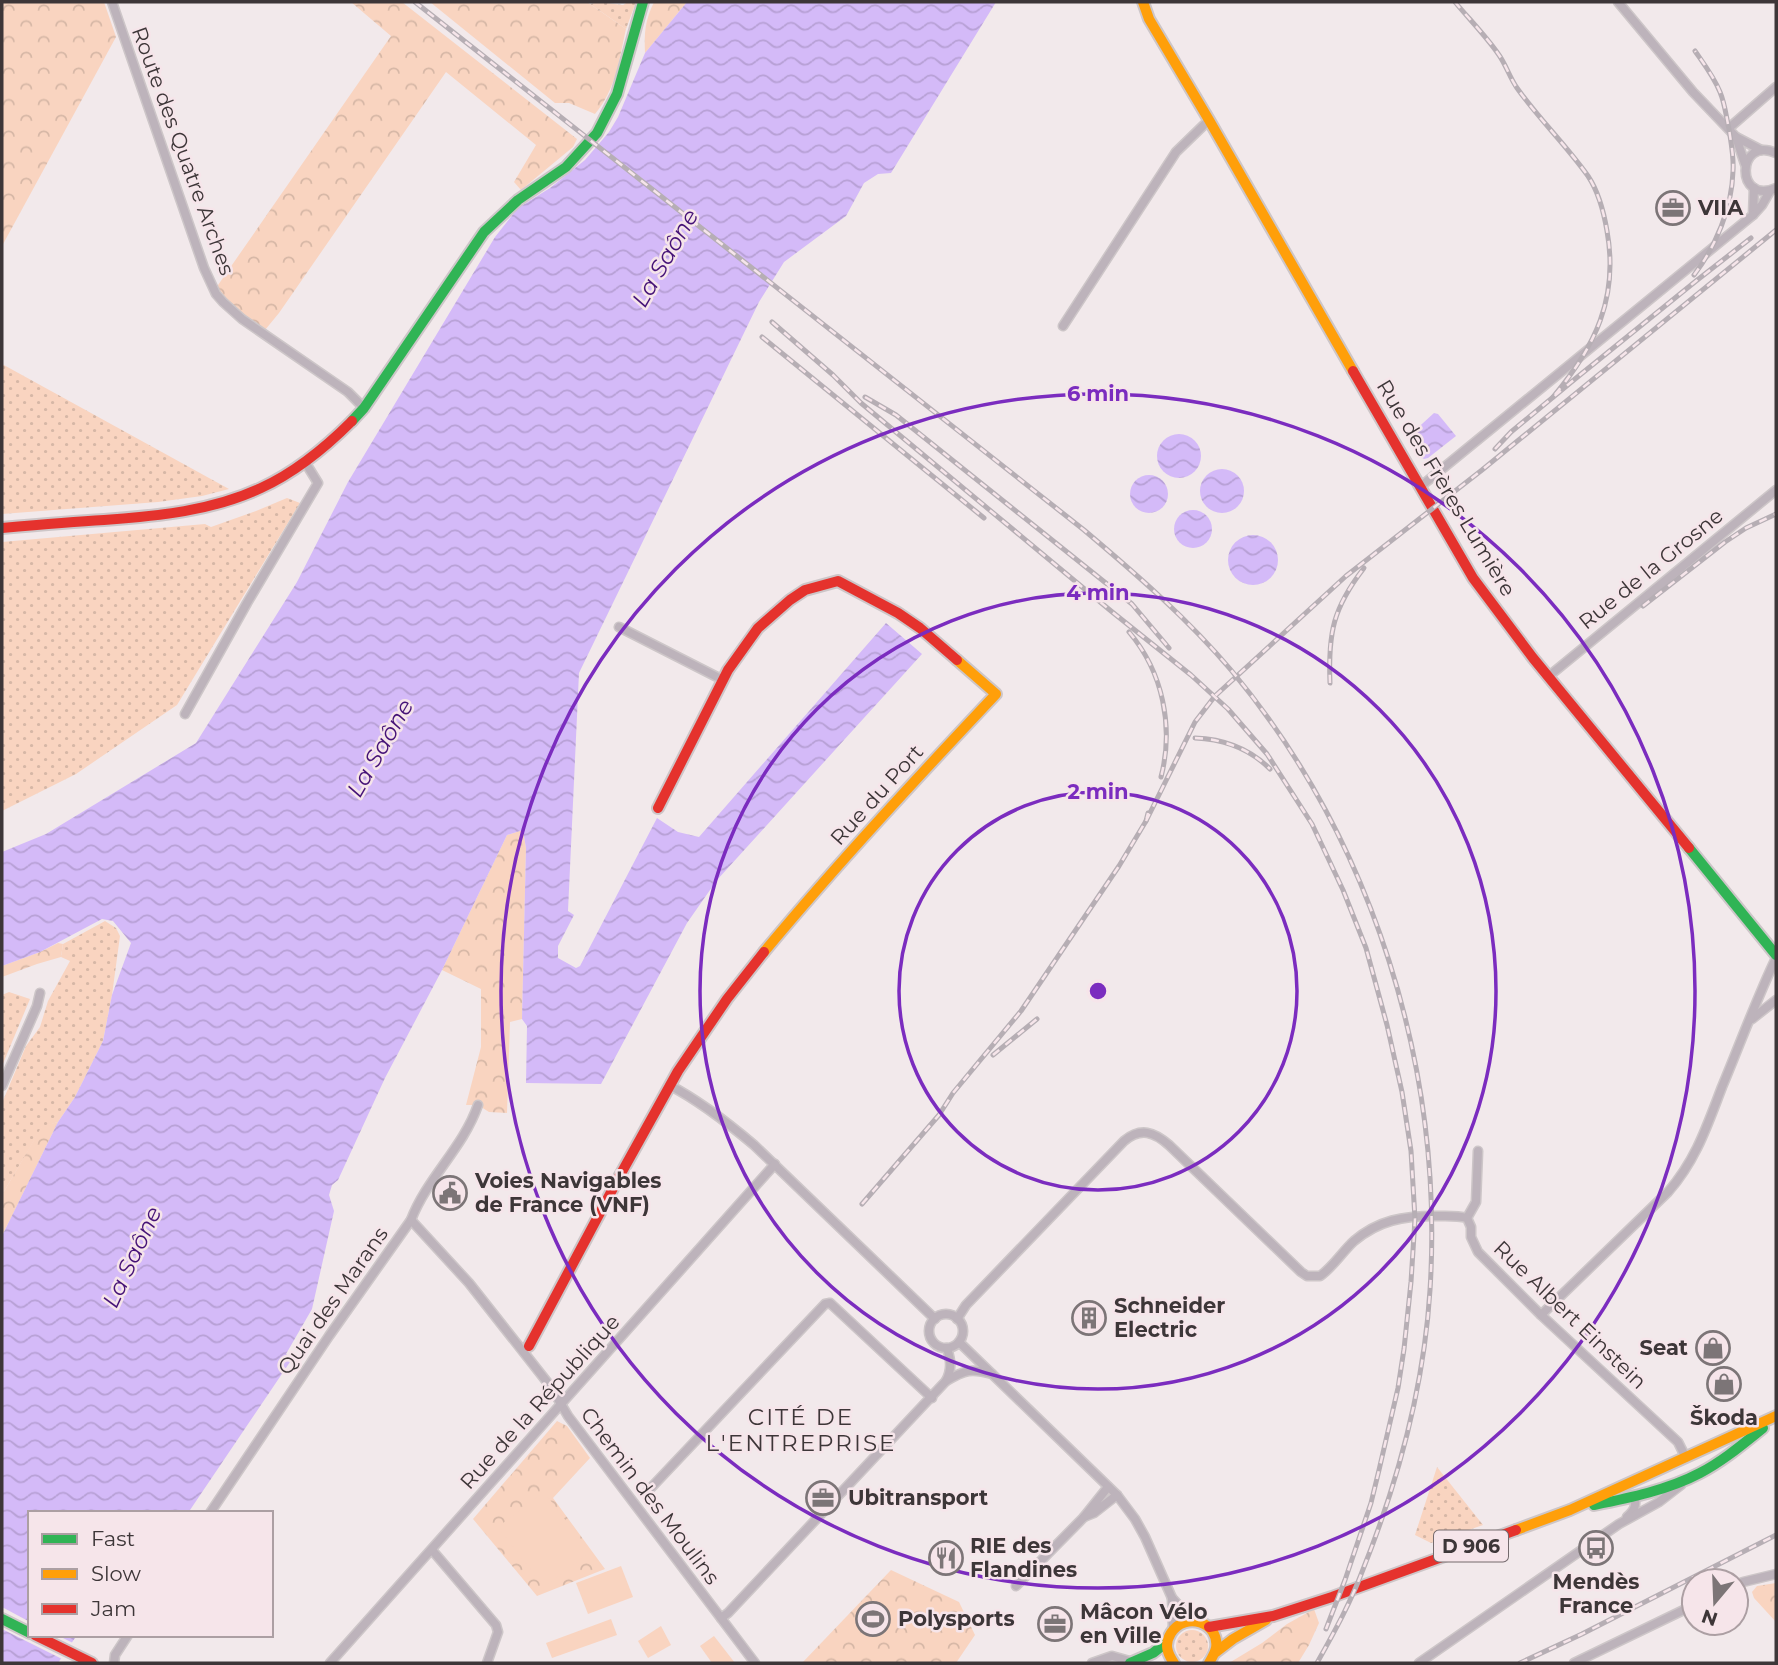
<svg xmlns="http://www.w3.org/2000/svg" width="1778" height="1665" font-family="Montserrat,sans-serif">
	<defs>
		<pattern id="grass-dots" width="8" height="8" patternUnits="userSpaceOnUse" patternTransform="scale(1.75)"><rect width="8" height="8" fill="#f9d4c0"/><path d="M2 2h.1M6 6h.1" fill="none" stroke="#d6b7a6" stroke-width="1.8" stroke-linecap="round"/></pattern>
		<pattern id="forest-crowns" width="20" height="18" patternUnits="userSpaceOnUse" patternTransform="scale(1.75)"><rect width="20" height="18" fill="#f9d4c0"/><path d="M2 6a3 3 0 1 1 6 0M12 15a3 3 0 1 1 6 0" fill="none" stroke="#d6b7a6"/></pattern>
		<pattern id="water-waves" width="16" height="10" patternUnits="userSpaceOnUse" patternTransform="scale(1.75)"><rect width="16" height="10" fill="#d4baf8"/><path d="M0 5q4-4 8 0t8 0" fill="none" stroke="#b7a0d5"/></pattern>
	</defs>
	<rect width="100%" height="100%" fill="#f2e9eb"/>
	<g fill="url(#grass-dots)">
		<path d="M599,2l24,3 5,-3h8l-10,27 -36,-25z"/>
		<path d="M2,364l227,125 -27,7 -44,6 -156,12z"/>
		<path d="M287,498l13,5 -123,202 -101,69 -74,37v-269l203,-18 6,3 45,-16z"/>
		<path d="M105,921l11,7 4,8 -8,59 -9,46 -28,56 -17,25 -16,5 -40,68v-92l24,-57 14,-19 8,-26 22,-40 -9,-4 2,-13z"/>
		<path d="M9,992l21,7 -28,67v-71z"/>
		<path d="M1437,1467l46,58 -52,18 -16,-8z"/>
		<circle cx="1192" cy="1646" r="16"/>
	</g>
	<g fill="url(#forest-crowns)">
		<path d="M2,2h102l12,35 -114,209z"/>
		<path d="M351,2h51l175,137 -4,8 -52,43 -7,-8 22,-37 -90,-73 -167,241 -14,17 -31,-22 -18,-20 175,-252z"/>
		<path d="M430,2h157l39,27c-7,31 -10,60 -31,85l-26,-11h-14z"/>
		<path d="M654,2h33l-42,51c-1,-21 0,-32 9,-51z"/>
		<path d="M523,830l3,18 -4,171 -12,3 -3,91 -18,-1 -11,-7h-12l15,-58v-58l-39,-19 65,-135z"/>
		<path d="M58,943l5,1 -2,13 -24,7 -35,13v-11l38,-14z"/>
		<path d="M58,1122l-48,98 -8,15v-40l40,-69z"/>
		<path d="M557,1421l10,5 23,32 -37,40 52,71 -68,27 -64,-77z"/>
		<path d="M891,1570l68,32 16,33 -19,28h-154z"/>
		<path d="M1776,1583v39l-22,-24 -2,-6 5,-6z"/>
		<path d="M1314,1609l5,14 -10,22 -11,18h-69l33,-20 25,-19z"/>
	</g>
	<g fill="#f9d4c0">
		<path d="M544,1492l46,60 -46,35 -46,-60z"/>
		<path d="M621,1566l12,31 -45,17 -12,-31z"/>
		<path d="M877,1605l10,11 -19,18 -10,-11z"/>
		<path d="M611,1619l6,16 -65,23 -6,-15z"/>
		<path d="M661,1626l10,19 -23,13 -10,-17z"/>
		<path d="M714,1636l21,27h-23l-12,-17z"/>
	</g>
	<g fill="url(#water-waves)">
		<path d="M687,2h309l-105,171 -13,1 -14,9 -18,33 -62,46 -25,40 -180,371 -11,238 6,4 -16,31v12l18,10 4,-2 77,-148 21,14 21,5 187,-214 36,31 -205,226 -30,43 -86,161 -75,-1 1,-57 -5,-7 4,-171 -3,-18 -16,5 -65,135 -57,108 -47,102 -6,5 -3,10 5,16 -22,98 -26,45 6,5 -104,154h-158v122h47l-19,28h-56v-427l56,-114 17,-25 28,-56 9,-46 19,-52 -18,-22 -11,-2 -62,33 -38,14v-114l44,-18 150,-91 101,-161 51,-100 147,-245 23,-29 32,-20 35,-28 24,-28 9,-15 27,-64z"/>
		<path d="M1434,413l4,1 18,22 -28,22 -4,1 -5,-3 -9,-18 1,-4z"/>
		<circle cx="1179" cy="456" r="22"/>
		<circle cx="1222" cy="491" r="22"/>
		<circle cx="1149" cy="494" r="19"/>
		<circle cx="1193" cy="529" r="19"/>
		<circle cx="1253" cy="560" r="25"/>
	</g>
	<path fill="#f2e9eb" d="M2,1607l28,15v13h27l18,9 -11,16 -60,-30 -2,1z"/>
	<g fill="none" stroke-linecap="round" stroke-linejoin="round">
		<g stroke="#cdc6c8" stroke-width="11">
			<g id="street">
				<path d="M112,2l92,266 12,26 7,8 19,17 106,73 16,16"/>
				<path d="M1618,2l75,90 43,45"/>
				<path d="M1729,128l47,-41"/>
				<path d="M1776,153c-40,-18 -41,53 0,35"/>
				<path d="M1745,164l-9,-27 25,13"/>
				<path d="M1754,188l-1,27 9,-10 8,-14"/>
				<path d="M1063,326l113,-174 33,-32"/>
				<path d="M1420,487l333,-272"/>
				<path d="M619,627l104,53"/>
				<path d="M1549,676l227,-186"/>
				<path d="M185,714l62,-111 71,-120 -13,-21"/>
				<path d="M1752,1019l24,-19"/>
				<path d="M669,1085c31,16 59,38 85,60l181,174"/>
				<path d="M2,1086l35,-80 3,-13"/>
				<path d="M1467,1218l9,-16 2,-51"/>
				<path d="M411,1220l58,63 82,104 17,29 187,247"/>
				<circle cx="946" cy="1331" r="17"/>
				<path d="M1541,1315l127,-123c28,-32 39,-66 54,-105 18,-43 34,-87 54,-129"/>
				<path d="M957,1319l9,-14 158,-164c17,-14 30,-9 45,4l132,127 6,4h13c13,-9 22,-24 34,-35 25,-21 49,-25 81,-25 11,0 21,-1 32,2l4,9v10l7,15 63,63 137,127 8,16"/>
				<path d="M959,1342l158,153 18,24 10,18 27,61 20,22"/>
				<path d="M946,1381c6,-12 5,-20 1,-33"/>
				<path d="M1108,1487l-24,30 10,-4 23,-18"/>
				<path d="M647,1492l178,-188 5,-1 102,95"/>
				<path d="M210,1513l119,-177 82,-116c16,-42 52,-72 67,-115"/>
				<path d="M1627,1517c8,-7 9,-11 8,-21"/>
				<path d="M432,1550l64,75 2,7 -11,31"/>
				<path d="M1736,1585l7,-3 33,-8"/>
				<path d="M1016,1586l68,-69"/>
				<path d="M1172,1598l1,30"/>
				<path d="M721,1618l7,-5 218,-232c19,-11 25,-13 46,-7"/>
				<path d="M114,1663l1,-8 13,-20"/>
				<path d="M330,1663l445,-499"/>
				<path d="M1092,1663l20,-7 21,6"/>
				<path d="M1419,1663l200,-139 40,-22 22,-17"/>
				<path d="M1574,1663l120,-58"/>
			</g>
		</g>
		<g stroke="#cdc6c8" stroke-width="14">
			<g id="fast">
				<path d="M352,421l12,-13 120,-176 34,-32 48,-33 31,-34 20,-39 26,-92"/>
				<path d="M1689,848l87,107"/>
				<path d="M1594,1505c35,-7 74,-15 106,-32 23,-12 43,-29 63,-45"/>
				<path d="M2,1619l28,14"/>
				<path d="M1130,1663l23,-10 14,-11"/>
			</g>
		</g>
		<g stroke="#cdc6c8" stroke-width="14">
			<g id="slow">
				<path d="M1143,2l6,17 60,101 144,251"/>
				<path d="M764,952c74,-89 153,-174 232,-258l-39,-34"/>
				<path d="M1516,1530l54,-20 206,-94"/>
				<path d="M1216,1652l17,-13 33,-19"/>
				<path d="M1174,1663c-7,-10 -10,-19 -3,-30 14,-22 49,-11 45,15 -1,5 -4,10 -7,15"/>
			</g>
		</g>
		<g stroke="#cdc6c8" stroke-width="14">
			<g id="jam">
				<path d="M1353,371l120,207 60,80 156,190"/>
				<path d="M2,528c34,-3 68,-6 102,-8 54,-4 108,-9 157,-32 35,-16 64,-40 91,-67"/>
				<path d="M658,808l70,-138 30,-42 32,-28 15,-10 33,-9 60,32 22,15 37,32"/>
				<path d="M529,1346l89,-167 60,-108 49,-72 37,-47"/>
				<path d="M1209,1627l64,-11 59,-19 184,-67"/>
				<path d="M35,1635l57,28"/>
			</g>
		</g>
		<use href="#street" stroke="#bdb3bb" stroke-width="8"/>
		<use href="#fast" stroke="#30b455" stroke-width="10"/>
		<use href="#slow" stroke="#ff9f0a" stroke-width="10"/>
		<use href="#jam" stroke="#e5322d" stroke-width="10"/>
		<g stroke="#b6aeb4" stroke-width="5">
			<g id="rail">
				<path d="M415,2l669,528c52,44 103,88 147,140 142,170 213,399 199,620 -6,97 -32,192 -68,282 -12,32 -29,62 -45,91"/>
				<path d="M1455,2c14,17 31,34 44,53 7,10 11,23 18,33 22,31 49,57 71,88 10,15 16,37 19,55 12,67 -12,116 -54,166"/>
				<path d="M1694,275c22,-29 38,-67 39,-104 1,-14 -2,-28 -4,-42 -3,-13 -4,-25 -9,-37 -6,-15 -16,-28 -25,-41"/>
				<path d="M772,322l61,53 28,28 250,208 80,64 37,34 39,45 45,70 31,66 23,58 21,77 15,67 9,59 4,68 -4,63 -7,67 -6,39 -19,82 -8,33 -26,77 -19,49"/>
				<path d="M762,337l222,181"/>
				<path d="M865,397l31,18 236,189 37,44"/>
				<path d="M1495,449l16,-17 64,-53 121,-98 55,-43"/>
				<path d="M1643,606l82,-64 21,-14 30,-14"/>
				<path d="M1129,632c34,40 45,95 32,145"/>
				<path d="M1330,683c-2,-50 3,-75 34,-115"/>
				<path d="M1195,738c28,1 55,11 75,31"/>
				<path d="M1146,821l49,-99 20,-26 131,-120 136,-106 294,-240"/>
				<path d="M993,1055l44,-36"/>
				<path d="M862,1204l77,-89 14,-22 68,-82 98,-145 27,-45 2,-8"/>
				<path d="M1520,1663l62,-29 194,-99"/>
			</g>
		</g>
		<use href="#rail" stroke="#f6e5ea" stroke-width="2.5" stroke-dasharray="8" stroke-linecap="butt"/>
	</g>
	<g fill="none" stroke="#7b2cbf" stroke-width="3.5">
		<circle cx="1098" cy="991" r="199"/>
		<circle cx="1098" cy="991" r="398"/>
		<circle cx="1098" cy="991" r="597"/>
	</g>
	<defs>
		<g id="office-ring" transform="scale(1.75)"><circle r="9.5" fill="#f6e5ea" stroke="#7c7577" stroke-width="1.5"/><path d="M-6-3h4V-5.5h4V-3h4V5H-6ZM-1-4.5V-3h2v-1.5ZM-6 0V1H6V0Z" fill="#7c7577"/></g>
		<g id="civic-ring" transform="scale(1.75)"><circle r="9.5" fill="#f6e5ea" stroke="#7c7577" stroke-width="1.5"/><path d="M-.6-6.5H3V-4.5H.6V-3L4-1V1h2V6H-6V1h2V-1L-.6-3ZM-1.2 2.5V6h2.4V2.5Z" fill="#7c7577"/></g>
		<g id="building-ring" transform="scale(1.75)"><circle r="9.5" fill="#f6e5ea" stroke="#7c7577" stroke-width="1.5"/><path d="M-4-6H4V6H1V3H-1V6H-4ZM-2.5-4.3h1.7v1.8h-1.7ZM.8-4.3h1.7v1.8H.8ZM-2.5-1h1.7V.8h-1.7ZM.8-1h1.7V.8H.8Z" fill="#7c7577"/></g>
		<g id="shop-ring" transform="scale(1.75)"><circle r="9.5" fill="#f6e5ea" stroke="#7c7577" stroke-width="1.5"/><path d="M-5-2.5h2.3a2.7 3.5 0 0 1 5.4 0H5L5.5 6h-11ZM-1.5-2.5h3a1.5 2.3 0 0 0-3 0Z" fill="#7c7577"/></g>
		<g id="bus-ring" transform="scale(1.75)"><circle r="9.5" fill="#f6e5ea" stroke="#7c7577" stroke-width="1.5"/><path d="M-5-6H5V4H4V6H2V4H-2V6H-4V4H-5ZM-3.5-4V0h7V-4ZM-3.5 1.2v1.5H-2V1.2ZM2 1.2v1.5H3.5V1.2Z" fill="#7c7577"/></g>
		<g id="restaurant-ring" transform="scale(1.75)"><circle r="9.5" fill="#f6e5ea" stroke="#7c7577" stroke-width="1.5"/><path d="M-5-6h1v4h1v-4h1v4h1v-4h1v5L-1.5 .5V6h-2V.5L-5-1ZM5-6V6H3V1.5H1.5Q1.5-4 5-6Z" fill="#7c7577"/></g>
		<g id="stadium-ring" transform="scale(1.75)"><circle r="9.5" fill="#f6e5ea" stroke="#7c7577" stroke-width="1.5"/><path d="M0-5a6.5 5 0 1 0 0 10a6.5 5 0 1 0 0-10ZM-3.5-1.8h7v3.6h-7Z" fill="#7c7577"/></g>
	</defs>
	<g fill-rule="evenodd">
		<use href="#office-ring" x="1673" y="208"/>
		<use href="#civic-ring" x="450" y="1193"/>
		<use href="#building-ring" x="1089" y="1318"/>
		<use href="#shop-ring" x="1713" y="1348"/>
		<use href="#shop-ring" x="1724" y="1384"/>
		<use href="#office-ring" x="823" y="1498"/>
		<use href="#bus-ring" x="1596" y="1548"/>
		<use href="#restaurant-ring" x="946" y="1558"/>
		<use href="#stadium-ring" x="873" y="1619"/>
		<use href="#office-ring" x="1055" y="1624"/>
	</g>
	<g text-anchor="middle" stroke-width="5" stroke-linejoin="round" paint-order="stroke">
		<rect fill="#f6e5ea" stroke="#746a6d" stroke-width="2" x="1434" y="1530.5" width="74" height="31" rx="5"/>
		<g font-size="19" font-weight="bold" fill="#3d3638">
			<text x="1471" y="1553">D 906</text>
		</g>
		<g font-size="21" fill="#3d3638" stroke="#f6e5ea">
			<text transform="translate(183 151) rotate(70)" y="7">Route des Quatre Arches</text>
			<text transform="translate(1446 488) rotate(59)" y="7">Rue des Frères Lumière</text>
			<text transform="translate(1651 569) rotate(-39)" y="7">Rue de la Grosne</text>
			<text transform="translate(877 795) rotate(-48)" y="7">Rue du Port</text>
			<text transform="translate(333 1301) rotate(-55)" y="7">Quai des Marans</text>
			<text transform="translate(1570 1315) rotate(44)" y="7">Rue Albert Einstein</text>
			<text transform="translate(540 1402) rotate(-48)" y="7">Rue de la République</text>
			<text transform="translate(650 1496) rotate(53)" y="7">Chemin des Moulins</text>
		</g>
		<g font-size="21" font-weight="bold" fill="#3d3638" stroke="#f6e5ea" text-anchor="start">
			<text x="1698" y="215">VIIA</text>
			<text x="475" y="1188">Voies Navigables<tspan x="475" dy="24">de France (VNF)</tspan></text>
			<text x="1114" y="1313">Schneider<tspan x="1114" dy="24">Electric</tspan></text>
			<text x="1688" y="1355" text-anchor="end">Seat</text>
			<text x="1724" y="1425" text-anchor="middle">Škoda</text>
			<text x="848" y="1505">Ubitransport</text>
			<text x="970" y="1553">RIE des<tspan x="970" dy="24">Flandines</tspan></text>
			<text x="1596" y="1589" text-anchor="middle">Mendès<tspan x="1596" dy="24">France</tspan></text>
			<text x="1080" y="1619">Mâcon Vélo<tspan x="1080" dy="24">en Ville</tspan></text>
			<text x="898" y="1626">Polysports</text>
		</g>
		<g font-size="23" font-style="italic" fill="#451277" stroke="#f6e5ea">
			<text transform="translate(665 258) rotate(-60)" y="8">La Saône</text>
			<text transform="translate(380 748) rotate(-60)" y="8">La Saône</text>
			<text transform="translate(132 1257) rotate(-65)" y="8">La Saône</text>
		</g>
		<g font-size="23" letter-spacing="2" fill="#3d3638" stroke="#f6e5ea">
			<text x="801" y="1425">CITÉ DE<tspan x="801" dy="26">L'ENTREPRISE</tspan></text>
		</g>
	</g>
	<circle cx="1098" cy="991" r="10" fill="#7b2cbf" stroke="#f6e5ea" stroke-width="3.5"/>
	<g font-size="21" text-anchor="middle" font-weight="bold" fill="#7b2cbf" stroke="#f6e5ea" stroke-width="5" stroke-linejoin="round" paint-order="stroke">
		<text x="1098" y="401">6 min</text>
		<text x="1098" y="600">4 min</text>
		<text x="1098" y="799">2 min</text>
	</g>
	<rect width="1778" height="1665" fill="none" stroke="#3d3638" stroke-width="7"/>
	<rect x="28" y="1511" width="245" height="126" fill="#f6e5ea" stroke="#ac9fa3" stroke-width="2"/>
	<rect x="42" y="1534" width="35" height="10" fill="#30b455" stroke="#ac9fa3" stroke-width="2"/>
	<text x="91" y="1546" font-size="21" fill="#3d3638">Fast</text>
	<rect x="42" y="1569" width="35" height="10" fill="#ff9f0a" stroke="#ac9fa3" stroke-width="2"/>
	<text x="91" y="1581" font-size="21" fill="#3d3638">Slow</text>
	<rect x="42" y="1604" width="35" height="10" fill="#e5322d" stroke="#ac9fa3" stroke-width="2"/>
	<text x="91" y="1616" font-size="21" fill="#3d3638">Jam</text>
	<g transform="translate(1715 1602) rotate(199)"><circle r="33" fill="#f6e5ea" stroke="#ac9fa3" stroke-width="2"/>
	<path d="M0-5L12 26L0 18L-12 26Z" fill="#7c7577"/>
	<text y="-10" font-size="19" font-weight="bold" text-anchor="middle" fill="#3d3638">N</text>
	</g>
</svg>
